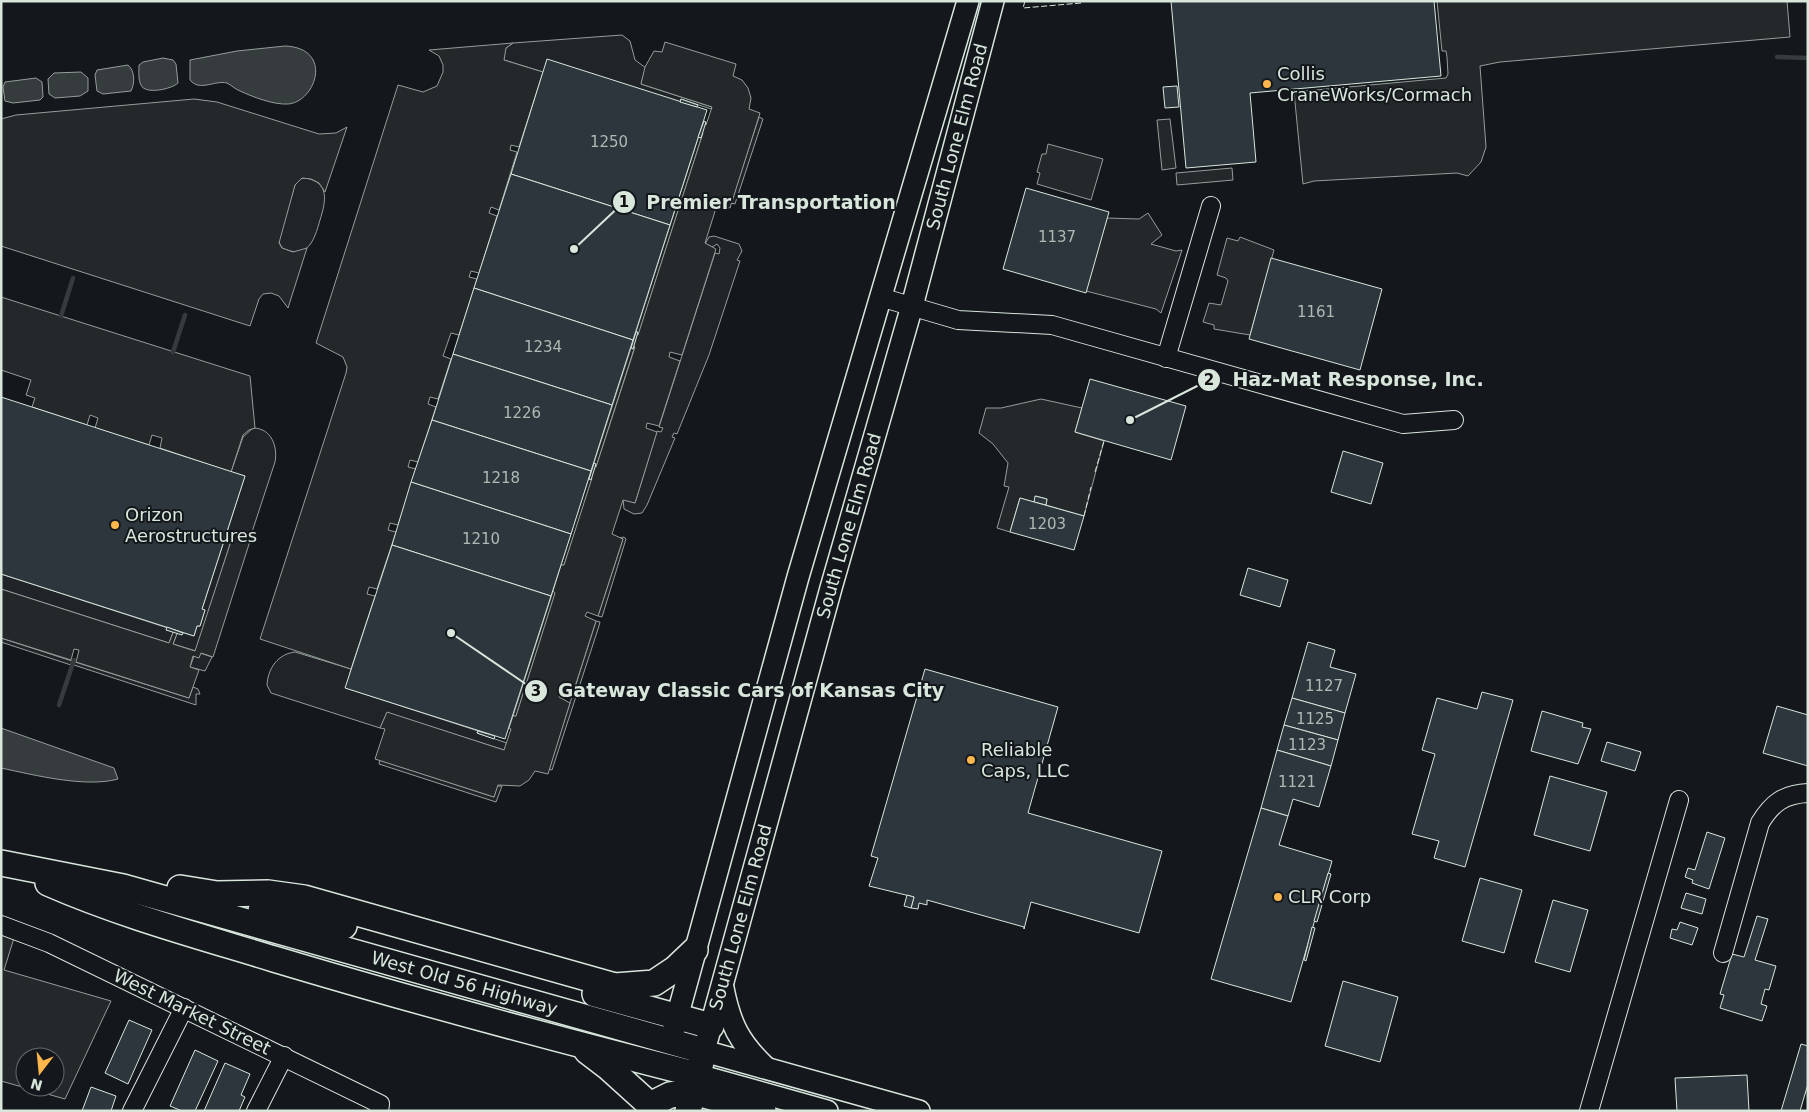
<svg xmlns="http://www.w3.org/2000/svg" width="1809" height="1112" font-family="'DejaVu Sans',sans-serif">
	<rect width="100%" height="100%" fill="#14181c"/>
	<g fill="#202428" stroke="#939e99">
		<path d="M622,35l8,6 5,19 11,8 -5,16 71,23 -1,2 -30,-10 -1,3 -137,-30 -39,-12 -2,-3 4,-9 7,-5z"/>
		<path d="M759,117l4,2 -28,85 -4,-1z"/>
		<path d="M700,132l3,1 -65,203 -3,-1z"/>
		<path d="M305,178c25,4 21,23 15,42 -6,21 -12,40 -38,28l-4,-8 17,-55 4,-6z"/>
		<path d="M714,236l25,8 3,7 -5,9 3,1 -31,94 -32,79 -3,-1 -2,4 3,1 -28,67 -5,8 -8,1 -10,-5 -1,-10 12,4 22,-72 4,1 2,-4 -4,-1 56,-174 4,1 1,-6 -3,-4 -5,3 -7,-3 4,-7z"/>
		<path d="M632,345l3,1 -39,121 -3,-1z"/>
		<path d="M253,428c18,0 25,18 22,34l-24,73 -2,2 -15,-5 -38,119 -23,-7 5,-13 16,5 3,-10h3l5,-16 -3,-1 43,-133 -14,-4 12,-35z"/>
		<path d="M589,477l4,1 -29,87h-3z"/>
		<path d="M624,537l2,2 -24,78 -4,-1 25,-77 -3,-1z"/>
		<path d="M1,574l173,56 -5,13 -168,-54z"/>
		<path d="M553,591l3,1 -40,124h-3z"/>
		<path d="M596,621l4,1 -1,4 -47,144 -3,-1z"/>
		<path d="M1,638l71,23 -1,4 -70,-23z"/>
		<path d="M295,652l56,17 -5,19 132,43 -1,2 30,10 -3,7 -117,-37 -7,15 -109,-35 -4,-8c1,-17 11,-31 28,-33z"/>
		<path d="M200,653l12,4 -7,14 -15,-4 4,-11z"/>
		<path d="M75,662l114,36 4,-11 5,2 2,5h-4v11l-122,-40z"/>
		<path d="M380,760l114,37 3,-11h5l-6,16 -117,-38z"/>
	</g>
	<g fill="#24282b" stroke="#939e99" fill-rule="evenodd">
		<path d="M1437,1h350l3,36 -290,25 -20,4 6,81 -5,15 -13,14 -11,-3 -143,8 -11,3 -9,-92 152,-14 2,-4 -1,-17 -1,-6h-4z"/>
		<path d="M665,42l71,22 -3,12 9,4 6,8 3,10 -2,11 11,4 -30,95 -13,-3 -12,38 11,6 -34,106 -12,-3 -1,5 11,4 -21,65 -12,-3 -1,5 11,4 -22,71 -12,-3 -11,34 11,5 -25,77 -11,-4 -2,4 11,5 -23,72 -11,-4 -3,8 11,6 -22,71 -13,-3 -6,9 -9,6 -22,-1 -4,12 -119,-38 10,-30 -5,-1 7,-16 117,38 7,-21 -2,-1 4,-12h3l39,-123 -2,-2 8,-26h3l28,-87 -3,-1 4,-11 3,1 39,-120 -3,-2 3,-10h3l65,-202 -3,-1 3,-8 3,1 6,-18 -71,-23 4,-17 9,-16 8,1z"/>
		<path d="M513,43l-7,5 -2,12 39,12 -24,75 -8,-2 -1,5 7,2 -18,58 -8,-3 -2,6 8,3 -18,57 -8,-2 -2,6 8,2 -18,56 -8,-2 -8,23 8,3 -13,40 -8,-2 -2,7 8,3 -18,55 -8,-2 -2,7 8,2 -18,56 -8,-2 -2,7 8,2 -19,57 -8,-2 -2,7 8,2 -24,73 -91,-30 86,-266 1,-6 -4,-10 -27,-14 82,-258 25,7 14,-6 6,-14v-7l-4,-9 -10,-6z"/>
		<path d="M194,99l23,3 102,32 17,-1 11,-6 -22,65 -6,-9 -8,-4 -9,-1 -7,7 -16,58 3,5 11,4 14,-4 -19,60 -9,-12 -8,-3 -8,1 -4,5 -9,27 -249,-80v-127l15,-4z"/>
		<path d="M1170,119l6,49 -14,2 -5,-50z"/>
		<path d="M1048,144l55,15 -12,41 -54,-16 3,-11 -3,-1 5,-18h4z"/>
		<path d="M1232,168l1,12 -56,5 -1,-12z"/>
		<path d="M1148,213l14,22 -11,9 25,7 6,-1 -21,63 -5,-4 -70,-18 21,-73 32,1z"/>
		<path d="M1240,237l34,13 -24,85 -36,-6v-4l-11,-3 6,-19 12,2 7,-24 -2,-3 -9,-3 10,-37 11,3z"/>
		<path d="M1,297l249,79 5,52 -6,2 -6,5 -12,37 -71,-24 2,-10 -10,-3 -3,10 -54,-17 3,-10 -8,-3 -3,10 -55,-18 3,-9 -9,-3 5,-15 -30,-10z"/>
		<path d="M1041,399l41,9 -7,24 29,9 -20,75 -38,-11 1,-6 -11,-3 -2,6 -14,-4 -10,34 -13,-4 12,-41 -5,-1 4,-23 -15,-19 -14,-11 7,-25h15z"/>
		<path d="M234,532l17,6 -38,119 -12,-4 -2,5 -6,-2 -3,11 9,3 -10,28 -113,-36 3,-12 -5,-1 -3,11 -70,-22v-49l168,54 5,-13 4,1 -5,13 22,7z"/>
		<path d="M1,934l13,4 -10,32 107,31 -46,98 -64,-18zM25,1057h30v30h-30z"/>
	</g>
	<g fill="#363b3e" stroke="#939e99">
		<path d="M285,46c49,2 31,56 3,58 -14,1 -35,-7 -48,-13 -5,-2 -9,-6 -13,-8 -13,-3 -27,9 -37,-3v-20l47,-9z"/>
		<path d="M163,58l10,2 3,4 2,19c-6,6 -33,12 -37,2 -3,-5 -2,-14 -2,-20l4,-3z"/>
		<path d="M128,65c7,6 7,18 3,26l-28,3 -6,-3 -2,-16 2,-5z"/>
		<path d="M81,72l7,6v13l-8,5 -25,2 -6,-4 -1,-15 6,-6z"/>
		<path d="M36,78l6,4 1,15 -3,3 -27,3 -8,-2 -2,-14 2,-5z"/>
		<path d="M1,728l113,40 4,11c-32,9 -84,-4 -117,-11z"/>
	</g>
	<g fill="none" stroke-linecap="round" stroke-linejoin="round">
		<g stroke="#363b3e" stroke-width="4.5">
			<path d="M1777,57l31,1"/>
			<path d="M61,316l12,-38"/>
			<path d="M173,352l12,-37"/>
			<path d="M59,705l15,-45"/>
		</g>
	</g>
	<g fill="#2c363c" stroke="#d8e6dc">
		<path d="M1171,1h263l7,75 -191,17 6,69 -70,6z"/>
		<path d="M547,59l160,51 -37,115 -159,-51z"/>
		<path d="M1177,86l2,21 -14,1 -2,-21z"/>
		<path d="M681,99l17,6 -1,2 -17,-5z"/>
		<path d="M704,121l2,1 -5,16 -3,-1z"/>
		<path d="M511,174l159,51 -37,115 -159,-52z"/>
		<path d="M1026,188l83,24 -23,81 -83,-24z"/>
		<path d="M1271,258l111,31 -22,81 -111,-31z"/>
		<path d="M474,288l159,52 -21,65 -159,-51z"/>
		<path d="M636,332h2l-5,17 -2,-1z"/>
		<path d="M453,354l159,51 -21,66 -159,-51z"/>
		<path d="M1090,379l96,27 -15,54 -96,-28z"/>
		<path d="M1,397l244,79 -43,133 3,1 -5,16h-3l-3,10 -193,-62z"/>
		<path d="M432,420l159,51 -20,63 -160,-52z"/>
		<path d="M1343,451l40,12 -12,41 -40,-12z"/>
		<path d="M594,463l2,1 -5,16 -2,-1z"/>
		<path d="M411,482l160,52 -20,62 -159,-51z"/>
		<path d="M1035,496l12,3 -1,6 -12,-3z"/>
		<path d="M1020,498l64,18 -10,34 -64,-18z"/>
		<path d="M392,545l159,51 -46,143 -160,-51z"/>
		<path d="M1248,568l40,12 -8,27 -40,-12z"/>
		<path d="M167,627l16,6 -1,2 -16,-5z"/>
		<path d="M1308,642l27,8 -5,17 26,7 -11,39 -53,-15z"/>
		<path d="M925,669l133,38 -30,106 134,38 -23,82 -108,-31 -7,27v-2l-97,-27v5l-8,-2 -1,6 -7,-1 3,-11 -45,-11 9,-28 -7,-2z"/>
		<path d="M1482,692l31,8 -48,167 -31,-9 5,-17 -27,-7 23,-80 -13,-4 15,-52 40,11z"/>
		<path d="M1292,698l53,15 -7,27 -54,-15z"/>
		<path d="M1777,706l31,9v51l-45,-13z"/>
		<path d="M1542,711l41,12 -1,4 9,2 -13,35 -47,-13z"/>
		<path d="M1284,725l54,15 -7,26 -54,-16z"/>
		<path d="M478,731l17,5 -1,3 -17,-6z"/>
		<path d="M1607,742l34,10 -6,19 -34,-10z"/>
		<path d="M1277,750l54,16 -12,41 -26,-8 -5,17 -27,-8z"/>
		<path d="M1550,776l57,16 -17,59 -56,-16z"/>
		<path d="M1261,808l27,8 -9,29 53,16 -41,141 -80,-23z"/>
		<path d="M1707,832l18,6 -16,51 -17,-6 1,-3 -8,-3 3,-9 7,2z"/>
		<path d="M1328,873l3,1 -14,48 -3,-1z"/>
		<path d="M1480,878l42,12 -18,63 -42,-12z"/>
		<path d="M1686,893l20,6 -4,15 -21,-6z"/>
		<path d="M907,895l7,2 -3,11 -7,-2z"/>
		<path d="M1553,900l35,10 -18,62 -35,-10z"/>
		<path d="M1757,916l11,3 -13,41 21,6 -7,24 -4,-1 -4,15 6,2 -5,15 -42,-13 4,-13 -4,-1 12,-40 12,3z"/>
		<path d="M1680,922l18,6 -6,17 -22,-7 2,-9 5,1z"/>
		<path d="M1312,927l3,1 -9,33 -2,-1z"/>
		<path d="M1343,981l55,16 -18,65 -55,-16z"/>
		<path d="M129,1020l23,10 -24,54 -23,-11z"/>
		<path d="M1801,1044l7,2v38l-8,27h-19z"/>
		<path d="M195,1050l23,11 -23,50h-13l-12,-5z"/>
		<path d="M225,1063l25,11 -9,21 4,2 -6,14h-35z"/>
		<path d="M1747,1075l2,36h-72l-2,-33z"/>
		<path d="M91,1087l25,9 -5,15h-29z"/>
	</g>
	<g fill="none" stroke-linecap="round" stroke-linejoin="round">
		<g stroke="#d8e6dc" stroke-width="20">
			<g id="minor">
				<path d="M880,297l78,23 94,5 351,99 51,-4"/>
				<path d="M1166,358l45,-152"/>
				<path d="M1,925l48,18 331,161 -1,7"/>
				<path d="M1723,953l37,-130c12,-20 24,-29 48,-30"/>
				<path d="M132,1111l52,-103"/>
				<path d="M256,1111l28,-55"/>
				<path d="M1589,1111l90,-311"/>
			</g>
		</g>
		<g stroke="#d8e6dc" stroke-width="24">
			<g id="major">
				<path d="M723,988c7,36 16,54 42,79"/>
				<path d="M673,1032l125,-455 170,-576"/>
				<path d="M698,1075l129,36"/>
				<path id="s1" d="M919,1111l-215,-60 127,-463 81,-282 81,-305"/>
			</g>
		</g>
		<g stroke="#d8e6dc" stroke-width="28">
			<g id="highway">
				<path id="s2" d="M1,863l122,24 581,164 -16,60"/>
				<path d="M48,883c73,32 151,53 226,76 140,42 282,80 424,116"/>
				<path d="M180,888l37,6 51,-1 36,5 311,88 39,-3 21,-14 20,-19"/>
				<path d="M261,911l15,-1 68,16"/>
				<path d="M595,994l116,32"/>
				<path d="M587,1051l21,16 42,38"/>
				<path d="M650,1105l20,-10 23,-3 70,19"/>
			</g>
		</g>
		<use href="#minor" stroke="#14181c" stroke-width="18"/>
		<use href="#major" stroke="#14181c" stroke-width="21"/>
		<use href="#highway" stroke="#14181c" stroke-width="25"/>
		<g stroke="#d8e6dc" stroke-width="1" stroke-dasharray="6 2.5" stroke-linecap="butt">
			<path d="M1025,1l-2,7 58,-5"/>
			<path d="M1095,472l9,-31"/>
			<path d="M1084,516l7,-29"/>
		</g>
	</g>
	<g fill="#ffb74d" stroke="#14181c" stroke-width="2">
		<circle cx="1267" cy="84" r="5"/>
		<circle cx="115" cy="525" r="5"/>
		<circle cx="971" cy="760" r="5"/>
		<circle cx="1278" cy="897" r="5"/>
	</g>
	<g text-anchor="middle" stroke-width="4" stroke-linejoin="round" paint-order="stroke">
		<g font-size="15" fill="#adbab4">
			<text x="609" y="147">1250</text>
			<text x="1057" y="242">1137</text>
			<text x="1316" y="317">1161</text>
			<text x="543" y="352">1234</text>
			<text x="522" y="418">1226</text>
			<text x="501" y="483">1218</text>
			<text x="1047" y="529">1203</text>
			<text x="481" y="544">1210</text>
			<text x="1324" y="691">1127</text>
			<text x="1315" y="724">1125</text>
			<text x="1307" y="750">1123</text>
			<text x="1297" y="787">1121</text>
		</g>
		<g font-size="18" fill="#d8e6dc" stroke="#14181c" text-anchor="start">
			<text x="1277" y="80">Collis<tspan x="1277" dy="21">CraneWorks/Cormach</tspan></text>
			<text x="125" y="521">Orizon<tspan x="125" dy="21">Aerostructures</tspan></text>
			<text x="981" y="756">Reliable<tspan x="981" dy="21">Caps, LLC</tspan></text>
			<text x="1288" y="903">CLR Corp</text>
		</g>
		<g font-size="18" fill="#d8e6dc" stroke="#14181c">
			<text dy="6" stroke="none"><textPath href="#s1" startOffset="1172">South Lone Elm Road</textPath></text>
			<text dy="6" stroke="none"><textPath href="#s1" startOffset="768">South Lone Elm Road</textPath></text>
			<text dy="6" stroke="none"><textPath href="#s1" startOffset="362">South Lone Elm Road</textPath></text>
			<text dy="6" stroke="none"><textPath href="#s2" startOffset="479">West Old 56 Highway</textPath></text>
			<text transform="translate(192 1012) rotate(26)" y="6">West Market Street</text>
		</g>
	</g>
	<path fill="none" stroke="#d8e6dc" stroke-width="2" d="M574 249L624 202M1130 420L1209 380M451 633L536 691"/>
	<g fill="#d8e6dc" stroke="#14181c" stroke-width="2">
		<circle cx="574" cy="249" r="5"/>
		<circle cx="1130" cy="420" r="5"/>
		<circle cx="451" cy="633" r="5"/>
		<circle cx="624" cy="202" r="12"/>
		<circle cx="1209" cy="380" r="12"/>
		<circle cx="536" cy="691" r="12"/>
	</g>
	<g font-size="15" text-anchor="middle" font-weight="bold" fill="#111">
		<text x="624" y="207">1</text>
		<text x="1209" y="385">2</text>
		<text x="536" y="696">3</text>
	</g>
	<g font-size="19" text-anchor="middle" font-weight="bold" fill="#d8e6dc" stroke="#14181c" stroke-width="4" stroke-linejoin="round" paint-order="stroke">
		<text x="771" y="209">Premier Transportation</text>
		<text x="1358" y="386">Haz-Mat Response, Inc.</text>
		<text x="751" y="697">Gateway Classic Cars of Kansas City</text>
	</g>
	<rect width="1809" height="1112" fill="none" stroke="#d8e6dc" stroke-width="5"/>
	<g transform="translate(40 1072) rotate(196)"><circle r="24" fill="#14181c" stroke="#626a69"/>
	<path d="M0-4L9 19L0 12L-9 19Z" fill="#ffb74d"/>
	<text y="-8" font-size="14" font-weight="bold" text-anchor="middle" fill="#d8e6dc">N</text>
	</g>
</svg>
